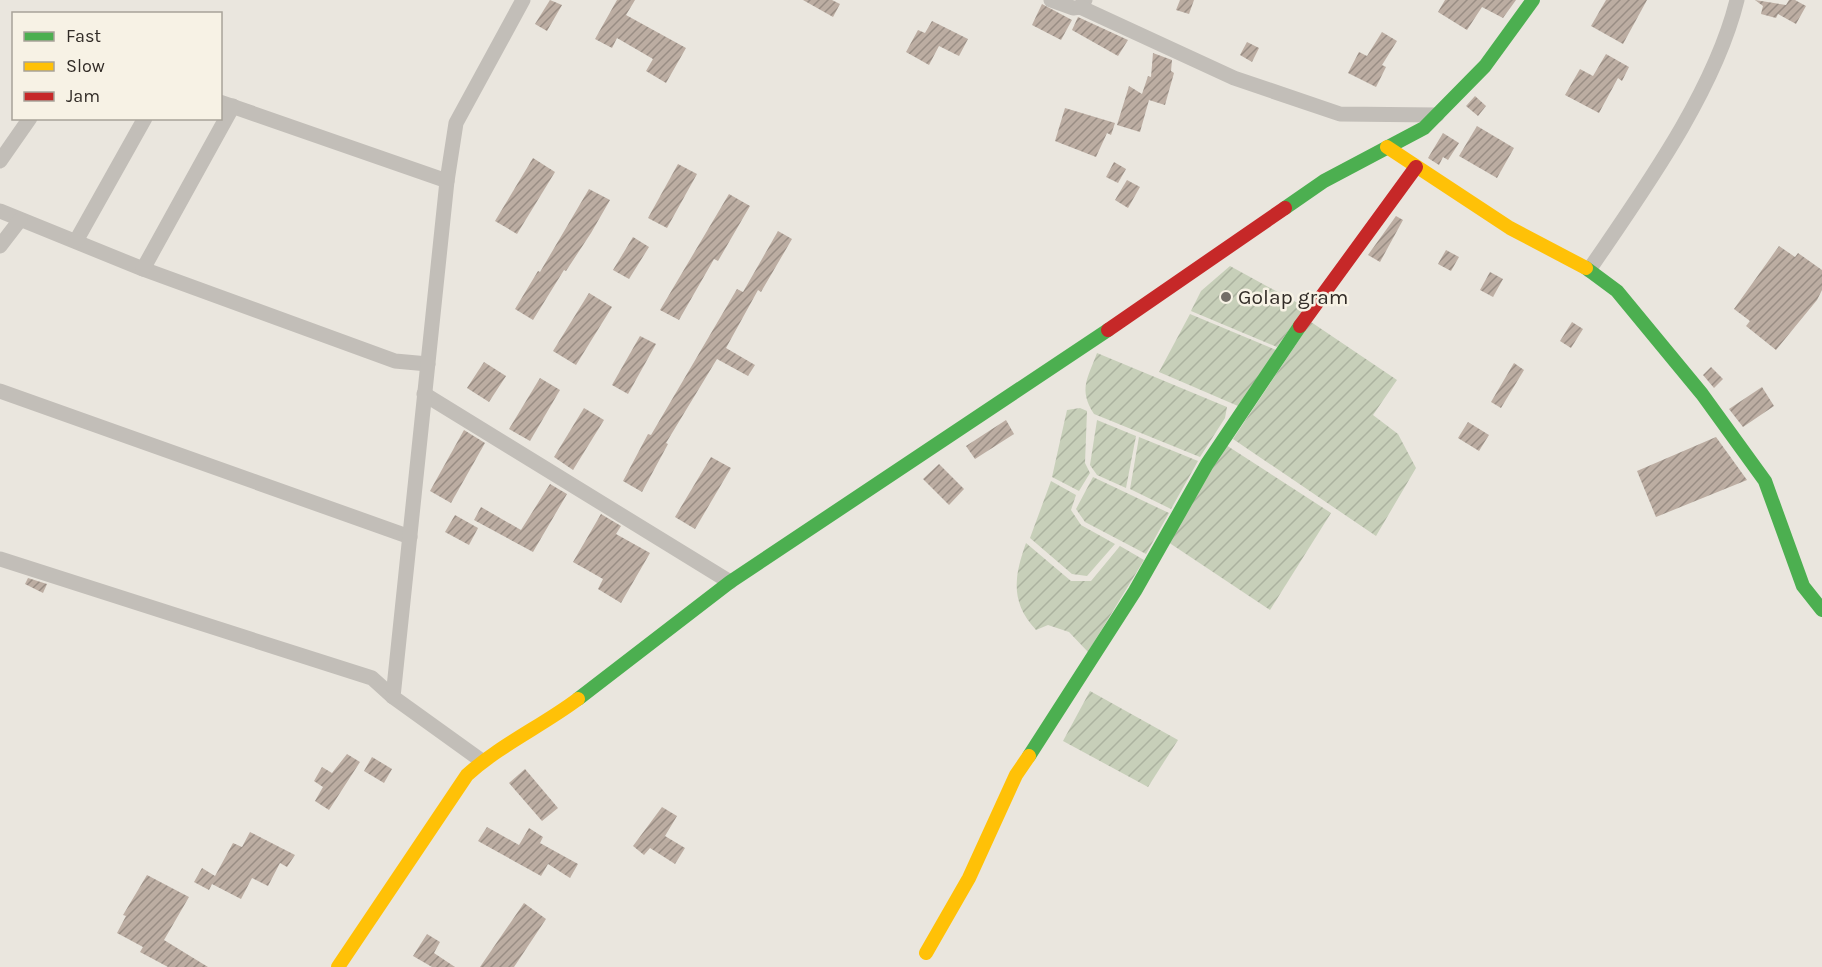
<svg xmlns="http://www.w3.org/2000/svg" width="1822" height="967" font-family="Karla,sans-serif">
	<defs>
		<pattern id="garden-furrows" width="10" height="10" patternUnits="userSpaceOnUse" patternTransform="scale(1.5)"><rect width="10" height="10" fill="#c7cfb9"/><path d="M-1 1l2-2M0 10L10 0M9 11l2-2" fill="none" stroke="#abb29f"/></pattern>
		<pattern id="building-hatch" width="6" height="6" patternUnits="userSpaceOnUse" patternTransform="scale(1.5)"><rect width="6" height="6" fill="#bcada2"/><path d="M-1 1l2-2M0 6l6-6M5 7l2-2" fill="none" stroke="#998d84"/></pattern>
	</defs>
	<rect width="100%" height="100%" fill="#eae6de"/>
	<g fill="url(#garden-furrows)">
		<path d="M1230,266l75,41 -28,40 -86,-36 10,-20z"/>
		<path d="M1190,314l86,36 -38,56 -79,-34z"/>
		<path d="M1311,322l86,58 -24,35 25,19 18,34 -40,68 -143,-97z"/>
		<path d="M1097,353l130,54 -2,11 -25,39 -106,-43c-16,-25 -6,-36 3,-61z"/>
		<path d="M1080,408l7,3 -2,52 5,10 -11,18 -27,-14 15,-67z"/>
		<path d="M1097,420l39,16 -10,52 -29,-13 -7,-10z"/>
		<path d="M1139,437l59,24 -27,48 -41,-20z"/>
		<path d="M1226,445l105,68 -61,97 -102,-68z"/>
		<path d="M1093,477l76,36 -23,41 -61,-32 -9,-13z"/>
		<path d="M1051,481l25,14 -5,15 10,15 34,19 -28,32 -15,-2 -42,-36z"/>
		<path d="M1026,543l45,38h20l29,-35 24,14 -56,92 -19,-20 -21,-7 -12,5c-26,-28 -22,-53 -10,-87z"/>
		<path d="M1090,691l88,49 -30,47 -85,-46z"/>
	</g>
	<g fill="url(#building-hatch)">
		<path d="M550,0l12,5 -15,26 -12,-7z"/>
		<path d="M617,0h18l-9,15 60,33 -20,35 -20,-12 7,-12 -36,-21 -5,10 -17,-9z"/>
		<path d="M803,0h29l8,4 -7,13z"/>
		<path d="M1180,0h14l-5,14 -13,-4z"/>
		<path d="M1445,0h71l-13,18 -21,-11 -15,23 -29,-18z"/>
		<path d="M1606,0h41l-24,44 -32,-18z"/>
		<path d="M1755,0l31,5 3,-5h6l11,6 -10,18 -18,-10 -2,4 -15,-4 2,-8z"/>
		<path d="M1042,4l30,16 -11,20 -29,-15z"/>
		<path d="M1078,17l50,23 -10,16 -46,-26z"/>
		<path d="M932,21l36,18 -9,17 -20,-10 -10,19 -23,-13 12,-22 7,3z"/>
		<path d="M1382,32l15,9 -15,24 4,2 -10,20 -28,-14 11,-21 8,4z"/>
		<path d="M1247,42l12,6 -7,14 -12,-7z"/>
		<path d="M1153,53l19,7 -1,11 3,2 -9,32 -16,-5 -9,32 -23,-7 12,-39 13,8 6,-18 3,1z"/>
		<path d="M1606,54l23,13 -7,14 -4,-3 -19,35 -34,-18 15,-26 13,7z"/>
		<path d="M1475,96l11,10 -8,10 -12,-10z"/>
		<path d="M1065,108l50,15 -4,12 -4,-2 -11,24 -41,-16z"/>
		<path d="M1477,126l37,22 -17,30 -38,-22z"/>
		<path d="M1443,133l16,10 -11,17 -5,-3 -4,8 -11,-7z"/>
		<path d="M533,158l22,14 -38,62 -22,-13z"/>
		<path d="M1114,162l12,7 -8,14 -12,-6z"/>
		<path d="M678,164l19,10 -30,54 -19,-10z"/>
		<path d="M1127,180l13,7 -12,21 -13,-8z"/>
		<path d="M589,189l21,11 -19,33 -25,38 -2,-1 -31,50 -18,-11 23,-38 2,1z"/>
		<path d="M729,194l21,12 -32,55 -4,-2 -35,61 -19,-10z"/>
		<path d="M1396,216l7,4 -23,42 -12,-7z"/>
		<path d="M778,231l14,8 -31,53 -3,-2 -32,58 29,17 -7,11 -31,-17 -51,84 2,1 -26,48 -19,-11 25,-47 3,1 86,-146 6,3z"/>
		<path d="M633,237l16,10 -20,32 -16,-9z"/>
		<path d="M1779,246l16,11 3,-4 24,17v20l-5,10 -41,50 -30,-24 4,-5 -16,-12z"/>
		<path d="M1446,250l13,7 -8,14 -13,-7z"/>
		<path d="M1490,272l13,7 -10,18 -13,-7z"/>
		<path d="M589,293l23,14 -36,58 -23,-14z"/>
		<path d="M1572,322l11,7 -12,19 -11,-7z"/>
		<path d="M640,336l16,8 -28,50 -16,-9z"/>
		<path d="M484,362l22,14 -17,26 -22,-14z"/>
		<path d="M1514,363l10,7 -23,38 -10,-6z"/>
		<path d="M1711,367l12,12 -9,9 -11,-13z"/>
		<path d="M540,378l20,12 -30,51 -21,-12z"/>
		<path d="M1762,387l12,19 -31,21 -14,-18z"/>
		<path d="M584,408l20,12 -31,50 -19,-13z"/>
		<path d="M1006,420l8,14 -39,25 -9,-13z"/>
		<path d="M1468,422l21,13 -10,16 -21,-13z"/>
		<path d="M464,430l21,13 -34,60 -21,-12z"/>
		<path d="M1716,437l31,43 -91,37 -19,-46z"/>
		<path d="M711,457l20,11 -36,61 -20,-12z"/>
		<path d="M939,464l25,25 -15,16 -26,-26z"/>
		<path d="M550,484l17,10 -34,58 -59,-32 7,-13 40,23z"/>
		<path d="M601,514l20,12 -5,8 34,19 -29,50 -23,-14 5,-10 -30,-17z"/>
		<path d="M455,515l23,13 -9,17 -24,-13z"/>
		<path d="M28,578l19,6 -4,9 -18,-9z"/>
		<path d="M347,754l13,8 -31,48 -14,-9 8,-14 -9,-6 8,-14 10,6z"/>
		<path d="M372,757l20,12 -8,14 -20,-12z"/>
		<path d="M525,769l33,39 -16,13 -33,-38z"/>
		<path d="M662,807l15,9 -12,20 20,12 -10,16 -25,-16 -6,7 -11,-9z"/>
		<path d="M487,827l32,18 10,-17 14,9 -3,6 38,21 -8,14 -22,-14 -7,12 -63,-35z"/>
		<path d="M250,832l45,23 -8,12 -7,-4 -12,23 -16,-8 -11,21 -29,-15 -3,6 -15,-8 8,-14 13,8 18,-33 9,4z"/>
		<path d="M147,875l42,22 -25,43 44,27h-40l-28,-15 3,-5 -26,-14 9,-17 -3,-1z"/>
		<path d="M524,903l22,16 -32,48h-34z"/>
		<path d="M427,934l13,8 -6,11 21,14h-23l-19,-11z"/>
	</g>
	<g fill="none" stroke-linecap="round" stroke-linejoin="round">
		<g stroke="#c2beb8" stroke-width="15">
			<path d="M1051,0l22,8 7,-1 5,-7"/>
			<path d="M1080,7l154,71 106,36 97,1"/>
			<path d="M220,102l227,79"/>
			<path d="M0,161l30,-43"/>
			<path d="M0,211l143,58 252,92 33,3"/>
			<path d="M76,241l69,-123"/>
			<path d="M0,246l20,-26"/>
			<path d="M143,269l90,-163"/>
			<path d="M1589,270c53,-78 125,-177 148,-270"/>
			<path d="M0,391l410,146"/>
			<path d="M424,394l306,188"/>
			<path d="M0,559l372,119 21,19"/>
			<path d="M482,761l-89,-64 54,-516 9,-58 67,-123"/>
		</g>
		<g stroke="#4caf50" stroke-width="14">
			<path d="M1285,208l39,-27 100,-53 61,-62 48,-66"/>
			<path d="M1586,268l31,23 85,103 63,87 38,105 19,24"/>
			<path d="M578,699l152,-117 378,-252"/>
			<path d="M1029,756l106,-165 72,-127 93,-138"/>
		</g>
		<g stroke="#ffc107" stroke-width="14">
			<path d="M1387,147l123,81 76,40"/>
			<path d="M926,953l43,-75 47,-103 13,-19"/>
			<path d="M338,967l129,-192c33,-30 75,-49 111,-76"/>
		</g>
		<g stroke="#c62828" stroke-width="14">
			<path d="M1300,326l116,-159"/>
			<path d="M1108,330l177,-122"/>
		</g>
	</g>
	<circle fill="#726d67" stroke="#f7f2e5" stroke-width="2" cx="1226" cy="297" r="6"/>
	<g text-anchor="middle" stroke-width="5" stroke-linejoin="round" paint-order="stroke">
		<g font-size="21" fill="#322c27" stroke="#f7f2e5" text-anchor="start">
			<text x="1238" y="304">Golap gram</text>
		</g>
	</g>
	<rect x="12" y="12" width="210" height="108" fill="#f7f2e5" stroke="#a8a399" stroke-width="1.5"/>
	<rect x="24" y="32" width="30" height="9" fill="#4caf50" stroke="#a8a399" stroke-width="1.5"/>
	<text x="66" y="42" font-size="18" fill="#322c27">Fast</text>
	<rect x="24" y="62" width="30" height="9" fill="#ffc107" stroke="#a8a399" stroke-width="1.5"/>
	<text x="66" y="72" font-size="18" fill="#322c27">Slow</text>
	<rect x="24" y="92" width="30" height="9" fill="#c62828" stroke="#a8a399" stroke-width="1.5"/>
	<text x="66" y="102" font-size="18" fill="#322c27">Jam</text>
</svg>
